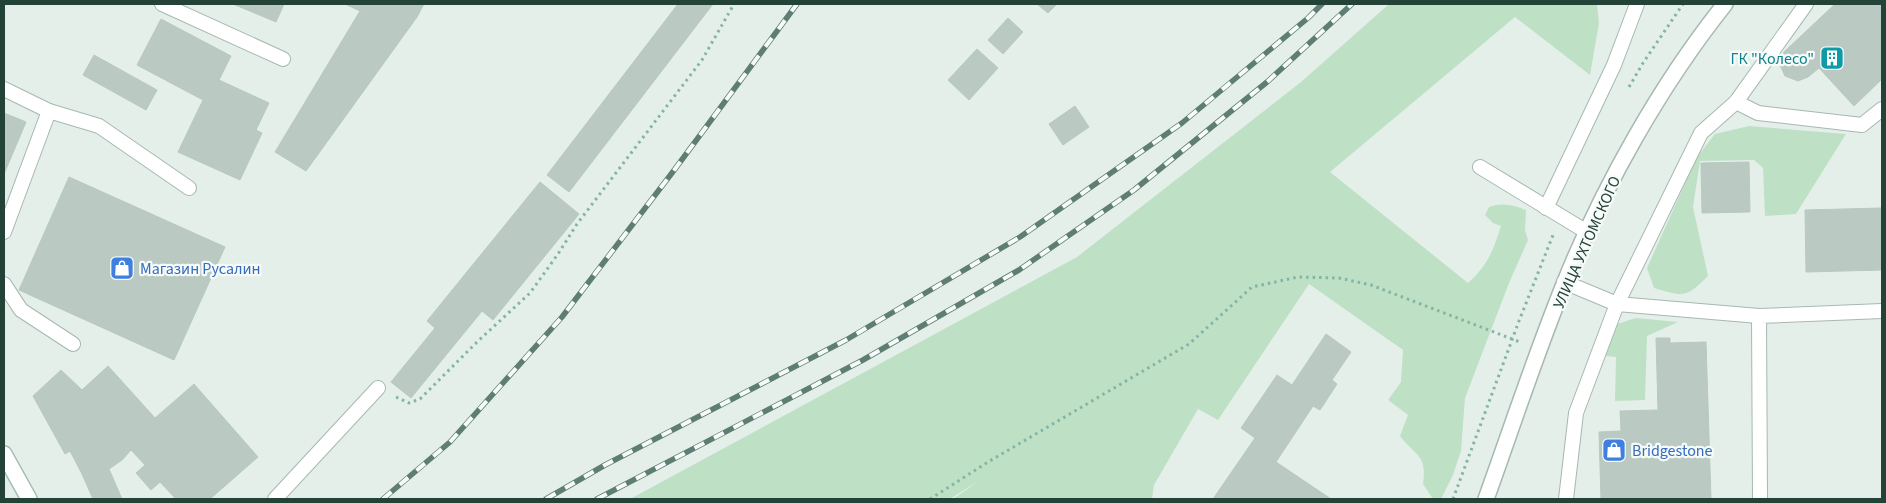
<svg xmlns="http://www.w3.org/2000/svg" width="1886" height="503" font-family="'Source Sans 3',sans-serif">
	<rect width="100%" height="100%" fill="#e5efea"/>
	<g fill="#bee1c6">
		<path d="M1389,4h208l2,19 -9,52 -75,-58 -185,155 138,111c20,-18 25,-32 33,-57l-8,-3 -8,-8 4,-8c14,-5 24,-2 37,3l-1,20 3,10 -19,43 -44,115 -4,53 -8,24 -12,24h-8l-10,-15c4,-30 -7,-27 -23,-48l8,-21 -20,-15 13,-18 2,-32 -94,-66 -91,136 -20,-11 -44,76 -2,14h-199l27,-19 -30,19h-320l447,-242 224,-175z"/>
		<path d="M1749,126l97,8 -50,80 -31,2 -2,-48 -9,-8 -54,1 -7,46 15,69c-22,22 -24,21 -54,12l-7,-20 50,-111 18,-23z"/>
		<path d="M1636,318l42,4 -31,14 -2,64 -30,1 1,-44 -10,-1 11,-32z"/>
	</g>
	<g fill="#bacac3" stroke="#b7c9c1">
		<path d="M233,4h51l-8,18z"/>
		<path d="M345,4h79l-7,13 -111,154 -31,-19 85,-141z"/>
		<path d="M678,4h35l-144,188 -22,-17z"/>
		<path d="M1037,4h20l-9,9z"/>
		<path d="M1835,4h47v75l-28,27 -35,-38 -11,9 -10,4 -13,-5 -5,-11 4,-13z"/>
		<path d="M1008,18l15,14 -20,22 -15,-14z"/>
		<path d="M161,19l70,37 -12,24 50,23 -13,27 6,3 -22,47 -62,-28 25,-52 -66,-35z"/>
		<path d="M977,49l21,19 -29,32 -21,-20z"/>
		<path d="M94,55l63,35 -11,20 -63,-35z"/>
		<path d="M1075,106l14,21 -26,18 -14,-21z"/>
		<path d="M4,113l22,9 -22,52z"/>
		<path d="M1749,162l1,50 -48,1 -1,-50z"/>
		<path d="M69,177l156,70 -51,113 -155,-70z"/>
		<path d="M540,182l39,32 -86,106 -11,-9 -71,87 -20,-16 44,-54 -8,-7z"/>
		<path d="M1882,208v62l-76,2 -1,-62z"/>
		<path d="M1326,334l25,18 -19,28 5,4 -17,26 -7,-4 -37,56 55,37h-118l42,-61 -14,-10 36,-53 15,10z"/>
		<path d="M1656,338h14v5l36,-1 5,157h-110l-2,-67 22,-1 -1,-20 38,-1z"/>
		<path d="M108,366l47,52 39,-34 64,73 -48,42h-34l-16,-17 -9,8 -15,-17 9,-8 -14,-15 -9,10 -13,9 13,30h-29l-11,-25 -12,-23 -5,3 -32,-58 28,-26 21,20z"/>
	</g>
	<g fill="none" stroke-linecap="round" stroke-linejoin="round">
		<g stroke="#a7b8b1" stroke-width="16">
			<g id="service">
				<path d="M162,4l121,55"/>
				<path d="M4,89l45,22 -45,121"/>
				<path d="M1736,102l22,11 104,12 20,-16"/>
				<path d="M49,111l50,15 90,62"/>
				<path d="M1480,167l107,65"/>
				<path d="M1546,208l68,-143 23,-61"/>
				<path d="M1564,282l53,22 142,12"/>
				<path d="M4,284l17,26 52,34"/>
				<path d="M275,499l103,-111"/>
				<path d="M1566,499l10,-86 41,-109 84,-171 35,-31 70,-98"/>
				<path d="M1760,499l-1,-183 123,-5"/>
			</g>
		</g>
		<g stroke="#a7b8b1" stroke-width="18">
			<path id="tertiary" d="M1486,499c26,-72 50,-146 79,-217 38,-95 96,-198 160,-278"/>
		</g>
		<g stroke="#a3bbb2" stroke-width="18">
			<path id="secondary" d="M4,454l25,45"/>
		</g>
		<g stroke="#84b4a4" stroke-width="3" stroke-dasharray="2.5 4" stroke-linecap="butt">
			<path d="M1629,87l14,-24 40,-59"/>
			<path d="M396,397l13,6 11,-4 57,-57 53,-49 28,-39 19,-30 125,-164 32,-56"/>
			<path d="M930,499l58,-37 201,-118 63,-57 46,-10 41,1 32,7 149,57"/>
			<path d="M1453,499l66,-178 34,-86"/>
		</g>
		<use href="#service" stroke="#fff" stroke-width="14"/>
		<use href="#tertiary" stroke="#fff" stroke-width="15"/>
		<use href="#secondary" stroke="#fff" stroke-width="15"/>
		<g stroke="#5e7e74" stroke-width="5.5">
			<g id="rail">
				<path d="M383,499l67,-57 112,-125 113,-148 122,-165"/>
				<path d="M546,499l59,-34 241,-125 174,-103 162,-114 126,-105 14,-14"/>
				<path d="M597,499l266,-139 156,-90 115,-80 133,-108 85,-78"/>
			</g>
		</g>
		<use href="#rail" stroke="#f6fbf9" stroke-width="4" stroke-dasharray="11" stroke-linecap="butt"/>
	</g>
	<defs>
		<g id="building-square" transform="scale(1.25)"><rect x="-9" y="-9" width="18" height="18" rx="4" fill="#0f9aa8" stroke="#f6fbf9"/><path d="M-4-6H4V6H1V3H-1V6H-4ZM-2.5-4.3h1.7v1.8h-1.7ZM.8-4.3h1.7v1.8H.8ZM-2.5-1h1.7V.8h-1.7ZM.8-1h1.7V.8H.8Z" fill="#fff"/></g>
		<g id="shop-square" transform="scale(1.25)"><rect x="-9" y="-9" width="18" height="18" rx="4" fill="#3f7fe0" stroke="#f6fbf9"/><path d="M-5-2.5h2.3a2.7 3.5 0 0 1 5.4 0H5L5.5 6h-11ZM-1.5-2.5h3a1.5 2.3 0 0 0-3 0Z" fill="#fff"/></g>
	</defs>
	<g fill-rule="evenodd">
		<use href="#building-square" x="1832" y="58"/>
		<use href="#shop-square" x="122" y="268"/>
		<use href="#shop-square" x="1614" y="450"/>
	</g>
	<g text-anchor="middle" stroke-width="4.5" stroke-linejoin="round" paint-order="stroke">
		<g font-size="16" fill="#0d838f" stroke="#f6fbf9" text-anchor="end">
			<text x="1814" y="64">ГК "Колесо"</text>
		</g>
		<g font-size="16" fill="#234339" stroke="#f6fbf9">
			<text transform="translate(1586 242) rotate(-66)" y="6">УЛИЦА УХТОМСКОГО</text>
		</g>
		<g font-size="16" fill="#366cbe" stroke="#f6fbf9" text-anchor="start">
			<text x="140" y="274">Магазин Русалин</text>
			<text x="1632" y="456">Bridgestone</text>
		</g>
	</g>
	<rect width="1886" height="503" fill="none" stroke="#234339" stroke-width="10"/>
</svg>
